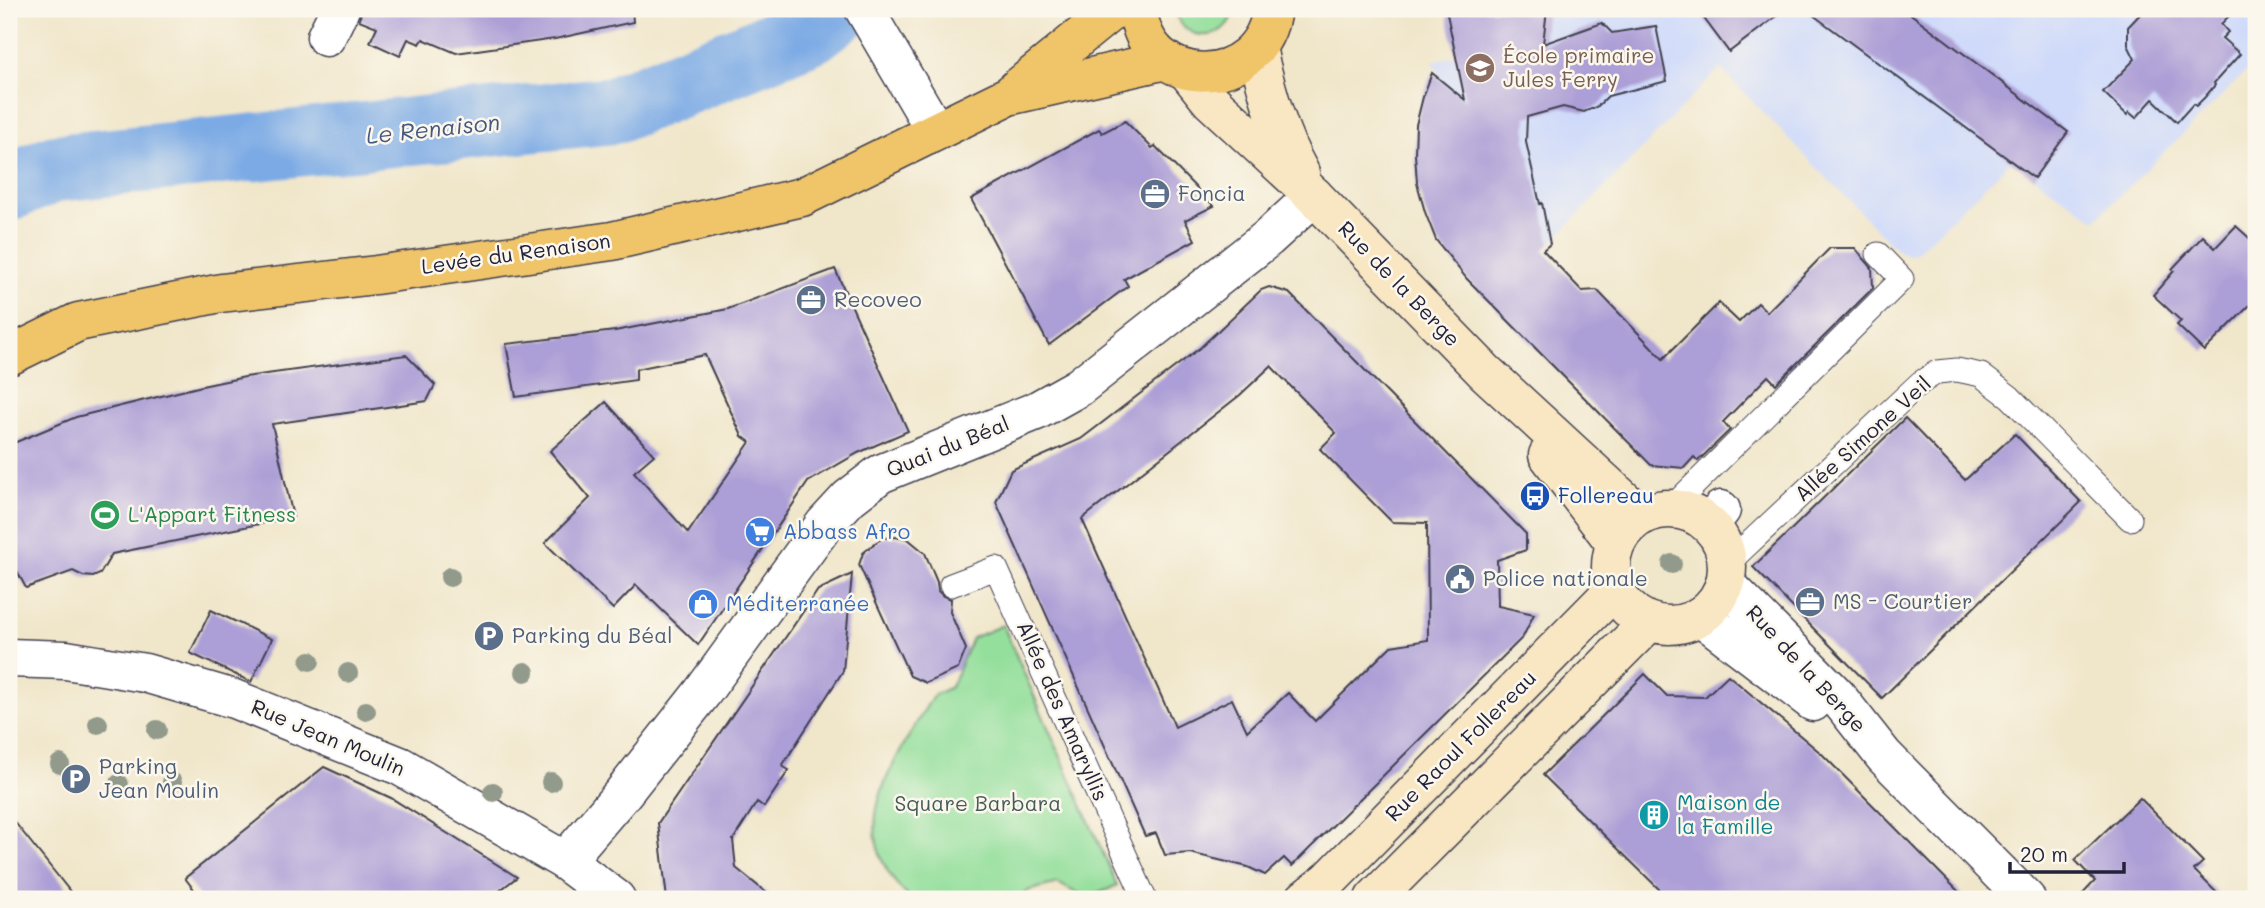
<svg xmlns="http://www.w3.org/2000/svg" width="2265" height="908" font-family="Mali,sans-serif">
	<rect width="100%" height="100%" fill="#fbf7ec"/>
	<filter id="ink" filterUnits="userSpaceOnUse"><feTurbulence type="fractalNoise" baseFrequency=".0143" numOctaves="2"/><feDisplacementMap in="SourceGraphic" scale="14" xChannelSelector="R" yChannelSelector="G"/><feConvolveMatrix kernelMatrix="1 2 1 2 8 2 1 2 1" color-interpolation-filters="sRGB"/></filter>
	<filter id="wash" filterUnits="userSpaceOnUse"><feTurbulence type="fractalNoise" baseFrequency=".00686" numOctaves="4" result="noise"/><feDisplacementMap in="SourceGraphic" scale="28" xChannelSelector="R" yChannelSelector="G"/><feGaussianBlur stdDeviation="1.57" result="paint"/><feColorMatrix in="noise" values="0 0 0 0 0 0 0 0 0 0 0 0 0 0 0 0 0 1.4 0 .05"/><feComposite in="paint" operator="in"/></filter>
	<g filter="url(#wash)">
		<rect width="100%" height="100%" fill="#f0e6ca"/>
		<path fill="#cfdafa" d="M1446,9h810v53l-161,158 -84,-59 -90,87 -6,5 -7,1 -8,-2 -10,-9 -170,-175 -170,176 -60,57 -16,-25 -5,6 -29,-38 -23,-66 -1,-48 7,-33 9,-24 10,7 -9,-19 23,-5z"/>
		<g fill="#94df9c" stroke="#5b806c" stroke-width="2">
			<path d="M1175,9h59c-7,35 -52,35 -59,0z"/>
			<path d="M1003,625l114,260c-27,14 -33,14 -59,-2l-31,8 -7,8h-109c-71,-65 -21,-130 17,-195l6,-9 17,-8 21,-49z"/>
		</g>
		<g fill="none" stroke-linecap="round" stroke-linejoin="round">
			<path stroke="#7baae5" stroke-width="68" d="M9,187l47,-19 558,-58 197,-80 27,-21"/>
		</g>
		<g id="blocks">
			<g fill="#ac9ed6" fill-rule="evenodd">
				<path d="M362,9h270l1,13 -78,17 -99,14 -33,-14 -3,5 -12,-5 -8,17 -30,-14 7,-15 -18,-7z"/>
				<path d="M1446,9h101l-4,35 59,-21 10,10 44,-7 11,55 -59,15 -10,10 -14,6 -21,-5 -36,10 -1,25 14,62 2,-1 8,41 -7,6 39,41 15,-1 66,69 56,-56 20,19 19,-19 9,9 63,-64h25l17,20 1,20 -97,96 -8,-8 -45,46 7,8 -32,31 -4,-4 -10,11 -33,-3 -184,-186 -31,-39 -11,-28 -8,-29 -2,-29 1,-29 7,-28 9,-24 33,27z"/>
				<path d="M1697,9h89l-57,43z"/>
				<path d="M1805,9h99l164,123 -34,46z"/>
				<path d="M2145,9h91l-15,15 7,8 -6,6 18,16 -26,29 1,2 -10,12 -9,9 -3,-2 -16,18 -24,-23 -17,19 -7,-6 -2,3 -24,-23 32,-33 -7,-14v-18z"/>
				<path d="M1125,121l27,27 3,-2 59,60 -29,14 10,20 -71,39 4,7 -79,59 -78,-146 128,-70 3,4z"/>
				<path d="M2236,226l20,18v55l-52,52 -27,-26 4,-4 -28,-26 21,-24 -2,-2 31,-33 12,12z"/>
				<path d="M835,269l73,162 -50,22 -50,29 -110,163 -62,-60 -23,24 -68,-66 45,-45 -40,-47 56,-49 48,53 -20,17 54,61 62,-91 -8,-6 -37,-81 -69,14v11l-120,17 -10,-53 109,-13 113,-22z"/>
				<path d="M1269,287l20,6 237,241v16l-29,10 1,46 36,8 -11,23 -231,229 -8,-8 -19,17 -17,-8 -58,-14 -25,2 -9,-22 -11,3 -149,-334 15,-32 70,-31 120,-92 60,-57zM1271,366l65,67 -16,16 72,73 35,1 1,117 -37,6 -76,75 -27,-28 -41,38 -15,-32 -57,28 -93,-208 158,-124z"/>
				<path d="M406,355l29,30 -8,16 -155,23 21,93 -181,37 -12,20 -7,3 -10,-1 -10,-5 -47,17 -9,-17 -8,4v-130l67,-28 126,-31 43,-9z"/>
				<path d="M1905,418l60,62 50,-46 66,68 -199,196 -129,-131z"/>
				<path d="M898,537l10,2 17,14 12,29 1,9 5,5 8,3 -1,13 16,37 -8,20 -32,14 -16,-7 -51,-111 4,-12 12,-10 8,-5z"/>
				<path d="M852,574l-9,97 -61,95 7,4 -25,37 -7,-5 -24,38 3,28 38,31h-107l-9,-76 160,-233z"/>
				<path d="M211,610l61,29 -21,43 -61,-29z"/>
				<path d="M1645,674l22,22 38,1 23,-22 94,79 144,145h-297l-126,-124z"/>
				<path d="M324,767l67,31 126,79 -28,22h-288l-16,-21z"/>
				<path d="M2140,798l63,64 -9,8 29,29h-145l17,-18 -20,-21z"/>
				<path d="M9,815l48,60 19,24h-67z"/>
			</g>
		</g>
	</g>
	<g filter="url(#ink)">
		<use href="#blocks" fill-opacity="0" stroke="#413f50" stroke-width="2"/>
		<g fill="none" stroke-linecap="round" stroke-linejoin="round">
			<g stroke="#413f50" stroke-width="25">
				<g id="lane">
					<path d="M1671,508l231,-229 -24,-25"/>
					<path d="M1727,564l193,-181 17,-11 20,-2 24,5 29,22 120,122"/>
					<path d="M951,585l45,-17 149,331"/>
				</g>
			</g>
			<g stroke="#413f50" stroke-width="41">
				<g id="street">
					<path d="M864,9l71,121"/>
					<path d="M326,37l14,-28"/>
					<path d="M1709,524l12,-14"/>
					<path d="M1725,583l110,111 49,62 142,143"/>
					<path d="M1700,616l113,86"/>
					<path d="M9,658l57,2 79,13 89,26 166,67 165,95 51,38"/>
					<path d="M565,861l58,-68 79,-100 122,-168 25,-27 31,-24 156,-63 43,-24 189,-149 46,-42"/>
				</g>
			</g>
			<g stroke="#413f50" stroke-width="41">
				<g id="secondary">
					<path d="M1257,47c9,45 21,86 43,126"/>
					<path d="M1186,70l24,30 104,96 171,176 155,143"/>
					<path d="M1548,455l67,88"/>
					<circle cx="1669" cy="567" r="58"/>
					<path d="M1305,899l23,-18 286,-291"/>
					<path d="M1374,899l275,-277"/>
				</g>
			</g>
			<g stroke="#413f50" stroke-width="41">
				<g id="primary">
					<path d="M1138,9c7,84 123,83 134,0"/>
					<path d="M1015,90l99,-81"/>
					<path d="M9,356l69,-34 143,-29 155,-18 236,-34 190,-44 206,-101 158,-36"/>
				</g>
			</g>
			<use href="#lane" stroke="#fff" stroke-width="23"/>
			<use href="#street" stroke="#fff" stroke-width="38"/>
			<use href="#secondary" stroke="#f9e7c3" stroke-width="38"/>
			<use href="#primary" stroke="#f0c469" stroke-width="38"/>
		</g>
		<g fill="#919a8b">
			<circle cx="1672" cy="564" r="10"/>
			<circle cx="450" cy="577" r="10"/>
			<circle cx="310" cy="661" r="10"/>
			<circle cx="525" cy="672" r="10"/>
			<circle cx="348" cy="673" r="10"/>
			<circle cx="366" cy="711" r="10"/>
			<circle cx="98" cy="724" r="10"/>
			<circle cx="157" cy="730" r="10"/>
			<circle cx="60" cy="764" r="10"/>
			<circle cx="172" cy="782" r="10"/>
			<circle cx="551" cy="782" r="10"/>
			<circle cx="119" cy="784" r="10"/>
			<circle cx="493" cy="792" r="10"/>
		</g>
	</g>
	<defs>
		<g id="school-disc" transform="scale(1.575)"><circle r="9.5" fill="#8d6e63" stroke="#fbf7ec"/><path d="M0-5L7-2L0 1L-7-2ZM-4 1L0 2.5L4 1V4Q0 6-4 4Z" fill="#fff"/></g>
		<g id="office-disc" transform="scale(1.575)"><circle r="9.5" fill="#5c6f8a" stroke="#fbf7ec"/><path d="M-6-3h4V-5.5h4V-3h4V5H-6ZM-1-4.5V-3h2v-1.5ZM-6 0V1H6V0Z" fill="#fff"/></g>
		<g id="bus-disc" transform="scale(1.575)"><circle r="9.5" fill="#1a4fb4" stroke="#fbf7ec"/><path d="M-5-6H5V4H4V6H2V4H-2V6H-4V4H-5ZM-3.5-4V0h7V-4ZM-3.5 1.2v1.5H-2V1.2ZM2 1.2v1.5H3.5V1.2Z" fill="#fff"/></g>
		<g id="stadium-disc" transform="scale(1.575)"><circle r="9.5" fill="#2e9e5b" stroke="#fbf7ec"/><path d="M0-5a6.5 5 0 1 0 0 10a6.5 5 0 1 0 0-10ZM-3.5-1.8h7v3.6h-7Z" fill="#fff"/></g>
		<g id="supermarket-disc" transform="scale(1.575)"><circle r="9.5" fill="#3f7fe0" stroke="#fbf7ec"/><path d="M-6-5.5h2.5l.6 2H6L4.5 2H-2.5L-4.4-4H-6ZM-1.5 3.2a1.3 1.3 0 1 0 .1 0ZM3 3.2a1.3 1.3 0 1 0 .1 0Z" fill="#fff"/></g>
		<g id="civic-disc" transform="scale(1.575)"><circle r="9.5" fill="#5c6f8a" stroke="#fbf7ec"/><path d="M-.6-6.5H3V-4.5H.6V-3L4-1V1h2V6H-6V1h2V-1L-.6-3ZM-1.2 2.5V6h2.4V2.5Z" fill="#fff"/></g>
		<g id="shop-disc" transform="scale(1.575)"><circle r="9.5" fill="#3f7fe0" stroke="#fbf7ec"/><path d="M-5-2.5h2.3a2.7 3.5 0 0 1 5.4 0H5L5.5 6h-11ZM-1.5-2.5h3a1.5 2.3 0 0 0-3 0Z" fill="#fff"/></g>
		<g id="parking-disc" transform="scale(1.575)"><circle r="9.5" fill="#5c6f8a" stroke="#fbf7ec"/><path d="M-3.5-5.5H1a3.5 3.5 0 0 1 0 7H-1V5.5H-3.5ZM-1-3.4V-.6H.8a1.4 1.4 0 0 0 0-2.8Z" fill="#fff"/></g>
		<g id="building-disc" transform="scale(1.575)"><circle r="9.5" fill="#0f9aa8" stroke="#fbf7ec"/><path d="M-4-6H4V6H1V3H-1V6H-4ZM-2.5-4.3h1.7v1.8h-1.7ZM.8-4.3h1.7v1.8H.8ZM-2.5-1h1.7V.8h-1.7ZM.8-1h1.7V.8H.8Z" fill="#fff"/></g>
	</defs>
	<g fill-rule="evenodd">
		<use href="#school-disc" x="1480" y="68"/>
		<use href="#office-disc" x="1155" y="194"/>
		<use href="#office-disc" x="811" y="300"/>
		<use href="#bus-disc" x="1535" y="496"/>
		<use href="#stadium-disc" x="105" y="515"/>
		<use href="#supermarket-disc" x="760" y="532"/>
		<use href="#civic-disc" x="1460" y="579"/>
		<use href="#office-disc" x="1810" y="602"/>
		<use href="#shop-disc" x="703" y="604"/>
		<use href="#parking-disc" x="489" y="636"/>
		<use href="#parking-disc" x="76" y="779"/>
		<use href="#building-disc" x="1654" y="815"/>
	</g>
	<g text-anchor="middle" stroke-width="5" stroke-linejoin="round" paint-order="stroke">
		<g font-size="21" fill="#785e54" stroke="#fbf7ec" text-anchor="start">
			<text x="1503" y="63">École primaire<tspan x="1503" dy="24">Jules Ferry</tspan></text>
		</g>
		<g font-size="21" fill="#4e5e75" stroke="#fbf7ec" text-anchor="start">
			<text x="1178" y="201">Foncia</text>
			<text x="834" y="307">Recoveo</text>
			<text x="1483" y="586">Police nationale</text>
			<text x="1833" y="609">MS - Courtier</text>
			<text x="512" y="643">Parking du Béal</text>
			<text x="99" y="774">Parking<tspan x="99" dy="24">Jean Moulin</tspan></text>
		</g>
		<g font-size="21" fill="#22223b" stroke="#fbf7ec">
			<text transform="translate(516 254) rotate(-8)" y="7">Levée du Renaison</text>
			<text transform="translate(1399 284) rotate(46)" y="7">Rue de la Berge</text>
			<text transform="translate(1863 439) rotate(-42)" y="7">Allée Simone Veil</text>
			<text transform="translate(948 447) rotate(-22)" y="7">Quai du Béal</text>
			<text transform="translate(1806 669) rotate(47)" y="7">Rue de la Berge</text>
			<text transform="translate(1062 711) rotate(66)" y="7">Allée des Amaryllis</text>
			<text transform="translate(328 738) rotate(23)" y="7">Rue Jean Moulin</text>
			<text transform="translate(1461 746) rotate(-45)" y="7">Rue Raoul Follereau</text>
		</g>
		<g font-size="21" fill="#164399" stroke="#fbf7ec" text-anchor="start">
			<text x="1558" y="503">Follereau</text>
		</g>
		<g font-size="21" fill="#27864d" stroke="#fbf7ec" text-anchor="start">
			<text x="128" y="522">L'Appart Fitness</text>
		</g>
		<g font-size="21" fill="#366cbe" stroke="#fbf7ec" text-anchor="start">
			<text x="783" y="539">Abbass Afro</text>
			<text x="726" y="611">Méditerranée</text>
		</g>
		<g font-size="21" fill="#0d838f" stroke="#fbf7ec" text-anchor="start">
			<text x="1677" y="810">Maison de<tspan x="1677" dy="24">la Famille</tspan></text>
		</g>
		<g font-size="21" fill="#445b58" stroke="#fbf7ec">
			<text x="978" y="811">Square Barbara</text>
		</g>
		<g font-size="23" font-style="italic" fill="#46587f" stroke="#fbf7ec">
			<text transform="translate(433 129) rotate(-6)" y="8">Le Renaison</text>
		</g>
	</g>
	<rect width="2265" height="908" fill="none" stroke="#fbf7ec" stroke-width="35"/>
	<path d="M2010 862v10h114v-10" fill="none" stroke="#22223b" stroke-width="3.5"/>
	<text x="2020" y="862" font-size="21" fill="#22223b" stroke="#fbf7ec" stroke-width="5" paint-order="stroke">20 m</text>
</svg>
